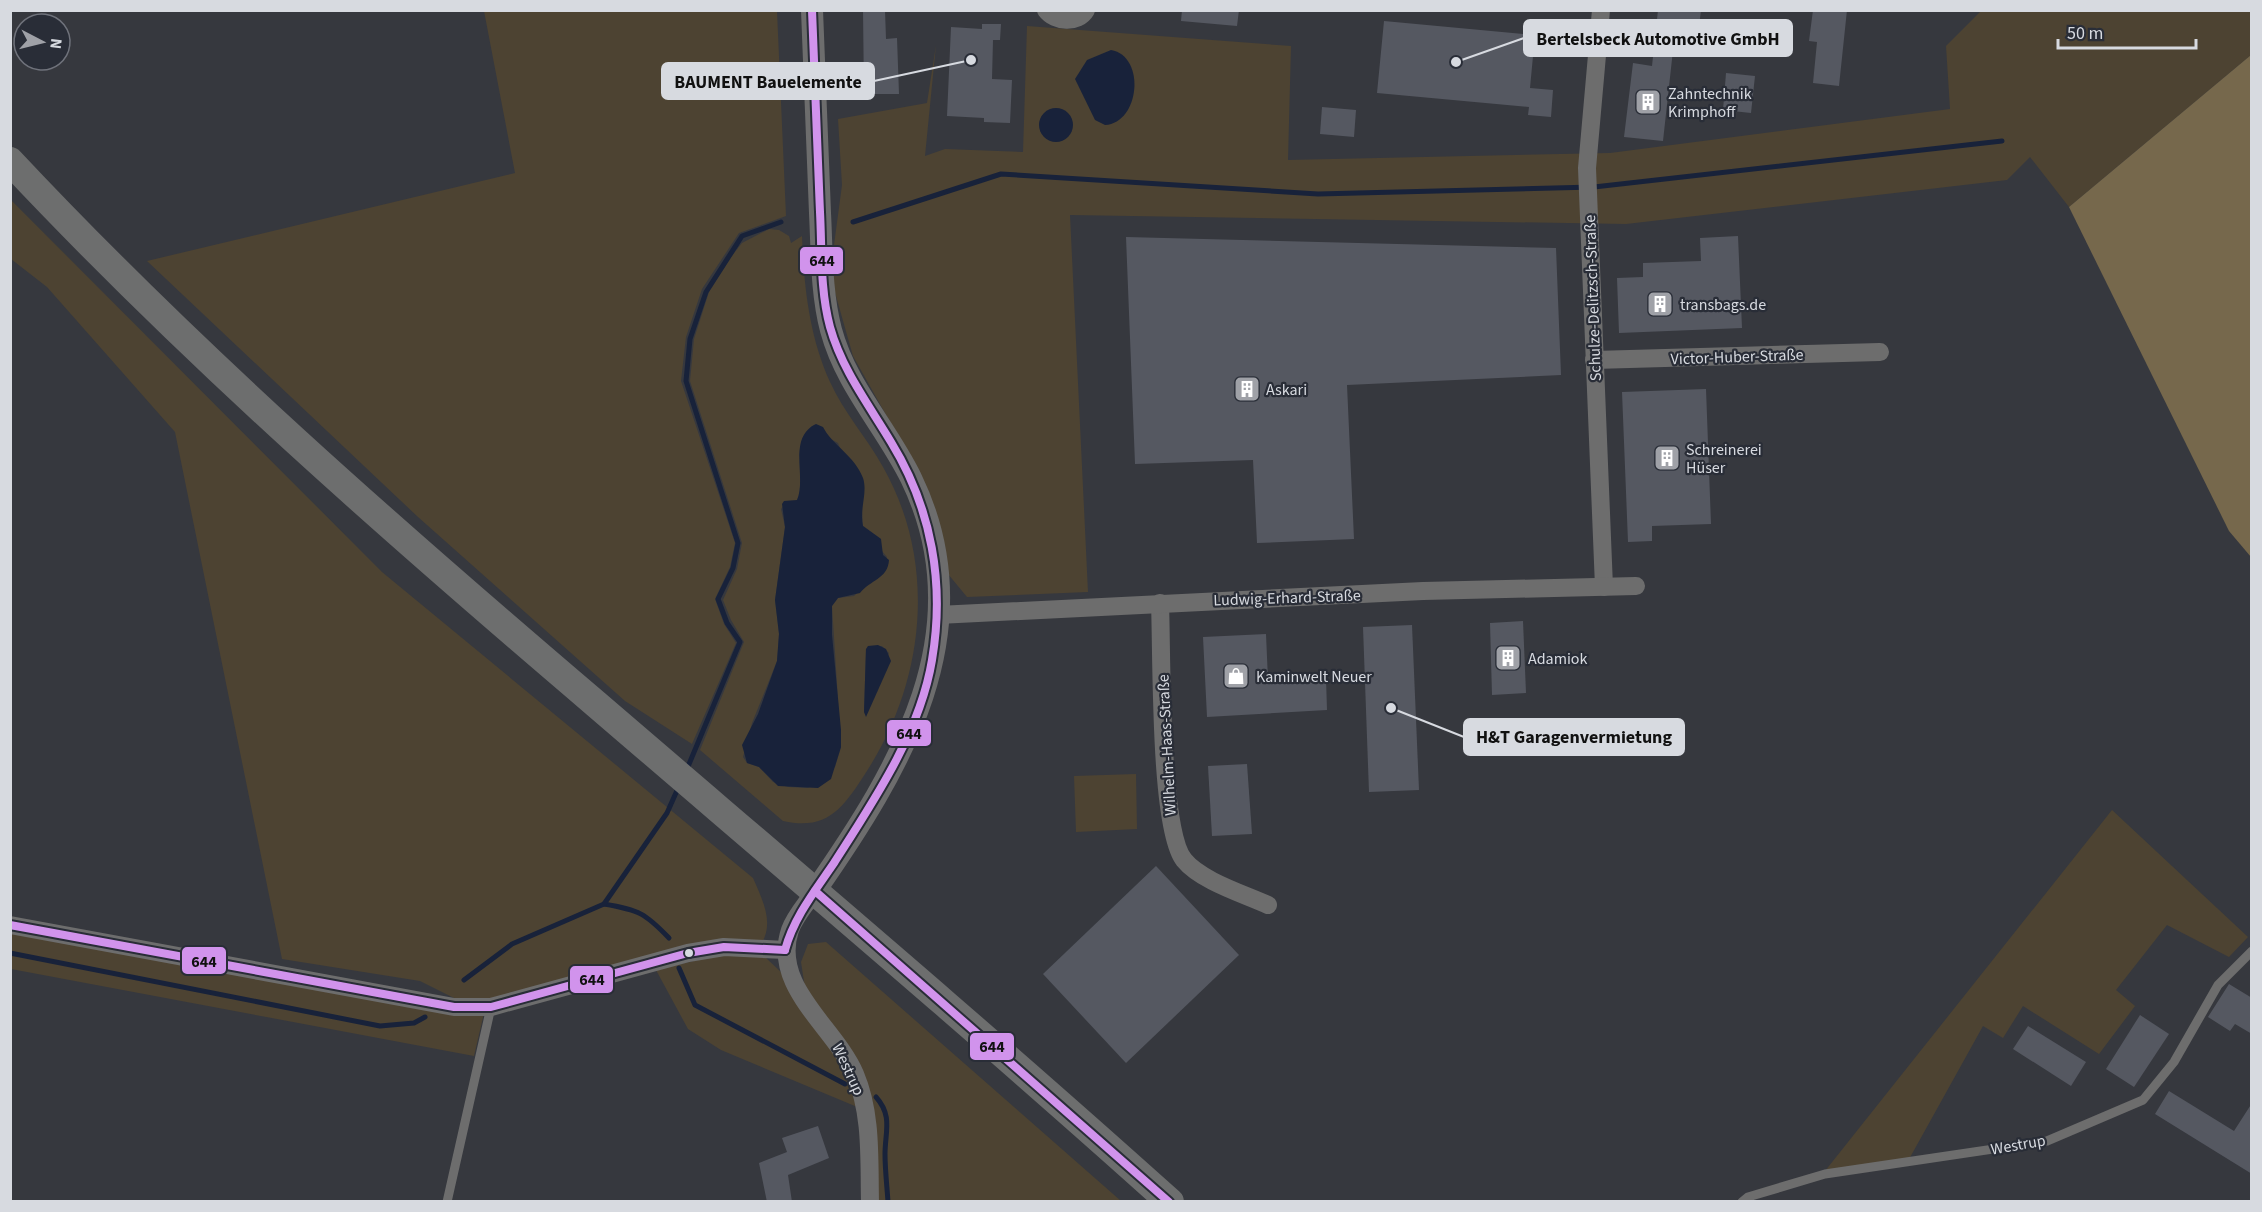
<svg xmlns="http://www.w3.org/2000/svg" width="2262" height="1212" font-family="'Source Sans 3',sans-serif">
	<rect width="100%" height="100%" fill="#36383e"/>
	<g fill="#4d4332" fill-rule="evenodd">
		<path d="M484,11h293l9,205 -47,17 -37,56 -16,48 -5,44 54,162 -5,24 -15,32 9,25 12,19 -44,101 -67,-43 -207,-184 -271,-256 368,-88z"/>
		<path d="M1981,11h270v44l-182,152 -39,-50 -23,23 -381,44 -556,-9 18,377 -121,5 -19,-23 -25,-93 -70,-125 -23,-81 12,-90 -4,-66 89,-16 9,-58 -11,111 20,-7 78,3 4,-126 264,20 -3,114 322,-7 340,-44 -4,-63z"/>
		<path d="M10,199l372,373 371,306c9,21 22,45 8,66l-264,55 -43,-1 -34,-17 -138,-22 -107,-527 -128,-145 -36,-28z"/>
		<path d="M769,229l10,1 10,6 2,7 11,-7c2,51 7,99 28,146 14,31 37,56 53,85 55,97 42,215 -18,307 -22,34 -38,57 -82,47l-83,-71 44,-108 -13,-22 -8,-20 14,-31 5,-26 -52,-162 4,-42 15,-47 22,-35 11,-14zM812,426l12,3 3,8 11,6 24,62 1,21 18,13v11l6,7 -11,23 -9,3 -13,13 -16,2 -6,8 9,141 -6,20 -27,21 -20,-1 -15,-5 -14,-15 -12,-4 -4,-6 9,-34 25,-62 2,-27 -4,-34 10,-73 -4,-18 6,-8h10c10,-26 -8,-54 15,-75zM882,646l7,7 -25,59 2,-63z"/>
		<path d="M1136,774l1,55 -61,3 -2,-56z"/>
		<path d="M2112,810l136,127 -19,20 -62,-32 -51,65 19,16 -36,48 -76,-48 -20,32 -20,-12 -75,135 -83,10z"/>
		<path d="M10,928l474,85 -10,43 -463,-87z"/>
		<path d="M826,942l295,259h-246l-3,-92 -67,-121 -4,-26 7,-18z"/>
		<path d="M727,953l38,4 17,16 52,72 28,64 -141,-59 -33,-21 -32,-59z"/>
	</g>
	<path fill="#76684c" d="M2251,55v502l-22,-26 -160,-324z"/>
	<g fill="#18223a">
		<path d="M1111,50c35,6 29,73 -6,75l-10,-5 -20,-41 12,-19z"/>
		<circle cx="1056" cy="125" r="17"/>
		<path d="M816,424l7,3c9,18 32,29 40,51 5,15 -4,32 0,48l18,13 2,16 6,5c-1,19 -19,20 -29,33l-22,5 -6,8v29l9,95v17l-10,32 -13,9 -40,-2 -19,-19 -12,-4 -5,-18 16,-31 19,-53 2,-27 -4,-34 10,-73 -3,-23 2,-3 13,-1c10,-23 -10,-62 19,-76z"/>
		<path d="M878,645l8,4 5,12 -25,56 -2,-5 2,-63 2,-3z"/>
	</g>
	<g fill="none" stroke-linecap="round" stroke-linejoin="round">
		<g stroke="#18223a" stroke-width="5">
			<path d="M853,222l148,-48 317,20 276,-7 408,-46"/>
			<path d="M687,769l53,-127 -13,-19 -9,-24 15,-31 5,-25 -52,-162 4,-42 16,-47 36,-56 39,-14"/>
			<path d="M604,904c35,6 41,9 65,34"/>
			<path d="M10,953l370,73 34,-3 11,-6"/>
			<path d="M679,968l16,37 150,79"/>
			<path d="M464,980l48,-36 92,-40 63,-91 12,-27"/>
			<path d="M876,1097c17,19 9,35 9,57 0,16 2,32 3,48"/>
		</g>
	</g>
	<g fill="#555861">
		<path d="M863,10h22l1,29 11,-1 2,56h-35z"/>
		<path d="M1182,10h57l-2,16 -56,-5z"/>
		<path d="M1658,10h43l-4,34 -23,-3 -11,100 -39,-4 9,-74 19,3z"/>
		<path d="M1813,10h34l-8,76 -26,-3 4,-41 -8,-1z"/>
		<path d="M1384,21l151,14 -5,53 23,2 -2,27 -23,-2 1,-8 -152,-14z"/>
		<path d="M982,24h19l-1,16h-7l-1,39 20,1 -2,43 -26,-1v-4l-37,-2 4,-89 31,2z"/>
		<path d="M1726,73l29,3 -4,37 -28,-3z"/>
		<path d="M1322,107l34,3 -2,27 -34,-3z"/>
		<path d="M1738,236l4,92 -123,5 -2,-55 26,-1v-14l58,-2 -1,-23z"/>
		<path d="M1126,237l430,11 5,127 -214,10 7,154 -97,4 -4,-83 -118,4z"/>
		<path d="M1706,389l5,135 -59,2v15l-24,1 -6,-150z"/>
		<path d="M1523,621l3,72 -34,2 -2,-72z"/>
		<path d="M1412,625l7,165 -50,2 -6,-165z"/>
		<path d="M1266,634l2,46 58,-2 1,32 -120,7 -4,-80z"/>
		<path d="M1247,764l5,70 -40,2 -4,-70z"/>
		<path d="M1156,866l83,89 -113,108 -83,-89z"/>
		<path d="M2229,984l23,14v36l-17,-10 -5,7 -22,-14z"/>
		<path d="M2140,1015l29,19 -35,53 -28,-18z"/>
		<path d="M2028,1026l58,36 -15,24 -58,-37z"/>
		<path d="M2169,1091l65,40 18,-28v71l-97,-60z"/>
		<path d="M818,1126l11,32 -41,17 4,27h-25l-8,-39 28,-11 -5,-14z"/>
	</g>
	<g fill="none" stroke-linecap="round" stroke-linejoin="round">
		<g stroke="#6d6d6d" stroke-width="9">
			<path d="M447,1202l44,-195"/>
			<path d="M1742,1202l6,-5 77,-23 222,-33 96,-41 31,-38 44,-77 34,-34"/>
		</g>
		<g stroke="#6d6d6d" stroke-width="18">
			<path d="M1046,10c9,12 32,14 40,0"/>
			<path d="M1601,10l-14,158 17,419"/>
			<path d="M1594,360l286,-8"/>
			<path d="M1160,603c2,48 -1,226 24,257 17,21 60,34 84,45"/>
			<path d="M938,615l485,-24 213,-5"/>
			<path d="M815,891c-8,12 -20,25 -25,39 -19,57 45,97 65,144 17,40 14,85 15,128"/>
			<path d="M10,925l444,82h37l197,-54 36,-6 61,3"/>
		</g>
		<path stroke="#6d6d6d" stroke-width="22" d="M812,10c3,68 5,135 8,203 2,38 1,79 11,117 15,56 55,97 80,148 74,152 -11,291 -96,413"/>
		<path stroke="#6d6e6e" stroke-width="28" d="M10,161c183,195 383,370 586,543 192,165 385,328 574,498"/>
		<g stroke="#292d37" stroke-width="12">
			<g id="bus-1">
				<path d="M815,891l354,311"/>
				<path d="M10,925l444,82h37l197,-54 36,-6 61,3"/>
				<path d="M785,950c9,-33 30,-59 49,-87 39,-61 86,-130 98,-203 13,-76 0,-151 -41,-218 -22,-37 -49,-72 -61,-115 -10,-37 -8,-77 -10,-115 -3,-67 -5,-134 -8,-202"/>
			</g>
		</g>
		<use href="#bus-1" stroke="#d193ec" stroke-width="8"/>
	</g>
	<defs>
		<g id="building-square" transform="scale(1.35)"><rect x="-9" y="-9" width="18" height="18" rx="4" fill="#9fa1a7" stroke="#292d37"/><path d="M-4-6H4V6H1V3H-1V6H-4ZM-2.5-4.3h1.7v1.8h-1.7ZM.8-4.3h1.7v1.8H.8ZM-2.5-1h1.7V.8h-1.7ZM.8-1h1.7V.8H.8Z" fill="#fff"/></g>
		<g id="shop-square" transform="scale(1.35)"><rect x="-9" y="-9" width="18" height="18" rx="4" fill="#9fa1a7" stroke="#292d37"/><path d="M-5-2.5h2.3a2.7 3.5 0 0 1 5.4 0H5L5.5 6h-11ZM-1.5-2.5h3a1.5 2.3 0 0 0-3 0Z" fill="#fff"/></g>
	</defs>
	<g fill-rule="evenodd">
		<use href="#building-square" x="1648" y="102"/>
		<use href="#building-square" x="1660" y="304"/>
		<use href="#building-square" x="1247" y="389"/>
		<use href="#building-square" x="1667" y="458"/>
		<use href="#building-square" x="1508" y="658"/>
		<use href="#shop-square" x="1236" y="676"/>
	</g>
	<circle fill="#d7dae0" stroke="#292d37" stroke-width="2" cx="689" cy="953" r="5"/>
	<g text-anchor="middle" stroke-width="4.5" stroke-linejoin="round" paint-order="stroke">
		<g font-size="16" fill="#d7dae0" stroke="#292d37" text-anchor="start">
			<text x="1668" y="99">Zahntechnik<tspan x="1668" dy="18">Krimphoff</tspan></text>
			<text x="1680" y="310">transbags.de</text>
			<text x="1266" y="395">Askari</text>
			<text x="1686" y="455">Schreinerei<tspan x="1686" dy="18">Hüser</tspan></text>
			<text x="1528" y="664">Adamiok</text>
			<text x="1256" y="682">Kaminwelt Neuer</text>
		</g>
		<g font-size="16" fill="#d7dae0" stroke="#292d37">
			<text transform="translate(1592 298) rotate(-92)" y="6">Schulze-Delitzsch-Straße</text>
			<text transform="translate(1737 356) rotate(-2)" y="6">Victor-Huber-Straße</text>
			<text transform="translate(1287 597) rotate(-2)" y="6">Ludwig-Erhard-Straße</text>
			<text transform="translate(1166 745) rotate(-93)" y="6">Wilhelm-Haas-Straße</text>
			<text transform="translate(849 1069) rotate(65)" y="6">Westrup</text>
			<text transform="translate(2018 1144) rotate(-10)" y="6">Westrup</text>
		</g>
	</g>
	<path fill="none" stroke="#d7dae0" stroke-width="2" d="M1456 62L1524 38M971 60L874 81M1391 708L1464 737"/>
	<g fill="#d7dae0" stroke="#292d37" stroke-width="2">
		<circle cx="1456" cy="62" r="6"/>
		<circle cx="971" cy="60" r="6"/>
		<circle cx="1391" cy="708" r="6"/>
	</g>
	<g fill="#d7dae0" stroke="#d7dae0" stroke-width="2">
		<rect x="1524" y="20" width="268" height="36" rx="6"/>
		<rect x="662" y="63" width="212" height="36" rx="6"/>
		<rect x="1464" y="719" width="220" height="36" rx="6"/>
	</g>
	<g font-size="18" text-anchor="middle" font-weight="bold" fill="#111">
		<text x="1658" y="45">Bertelsbeck Automotive GmbH</text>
		<text x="768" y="88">BAUMENT Bauelemente</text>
		<text x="1574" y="743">H&amp;T Garagenvermietung</text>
	</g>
	<g stroke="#292d37" stroke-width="2">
		<rect x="799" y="246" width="45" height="29" rx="6" fill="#d193ec"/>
		<rect x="886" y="719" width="46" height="28" rx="6" fill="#d193ec"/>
		<rect x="181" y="946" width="46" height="29" rx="6" fill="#d193ec"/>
		<rect x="569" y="965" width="45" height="29" rx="6" fill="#d193ec"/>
		<rect x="969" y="1032" width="46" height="29" rx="6" fill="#d193ec"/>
	</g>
	<g font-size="16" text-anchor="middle" font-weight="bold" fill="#111">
		<text x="822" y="266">644</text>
		<text x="909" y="739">644</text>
		<text x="204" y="967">644</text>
		<text x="592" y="985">644</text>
		<text x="992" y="1052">644</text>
	</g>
	<rect width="2262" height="1212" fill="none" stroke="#d7dae0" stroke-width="24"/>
	<g transform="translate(42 42) rotate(97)"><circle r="28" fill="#292d37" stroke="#6f727b" stroke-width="1.5"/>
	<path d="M0-4.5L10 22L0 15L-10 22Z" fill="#9fa1a7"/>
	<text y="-9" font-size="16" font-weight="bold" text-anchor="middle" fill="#d7dae0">N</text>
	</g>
	<path d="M2058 39v9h138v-9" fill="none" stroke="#d7dae0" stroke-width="3"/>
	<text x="2067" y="39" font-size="18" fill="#d7dae0" stroke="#292d37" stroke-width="4.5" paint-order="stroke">50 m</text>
</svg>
